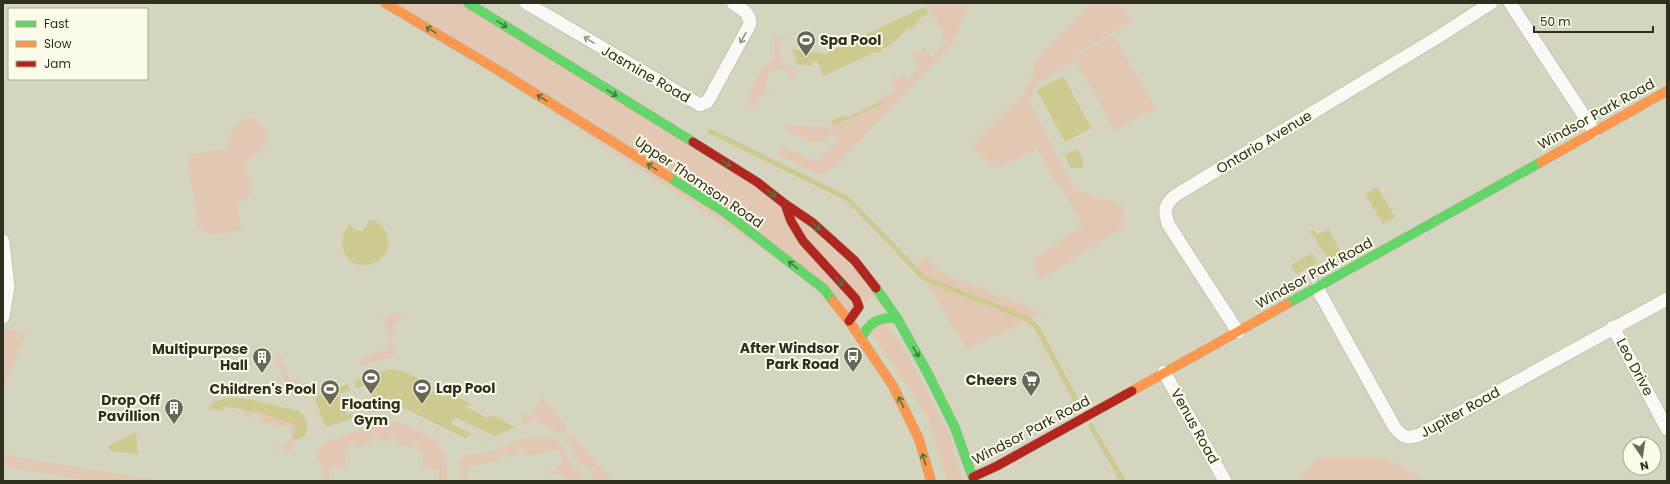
<svg xmlns="http://www.w3.org/2000/svg" width="1670" height="484" font-family="Poppins,sans-serif">
	<rect width="100%" height="100%" fill="#d4d4bf"/>
	<g fill="#e2c8b2">
		<path d="M385,3h84l288,179 121,108 -29,31 -25,-32z"/>
		<path d="M923,3h45l-14,38 -117,124 -17,10 -43,-21 4,-8 34,16 23,-22 -7,-7 -10,8 -8,1 -29,-13 2,-5 42,4 54,-24 1,-4 -1,-2 14,-8 -5,-10 3,-4 4,3 3,-3 7,3 13,-13 -10,-10 5,-5 3,3 5,-6 8,8 13,-13 -3,-7 3,-3 -6,-6 1,-1 -3,-4 1,-2z"/>
		<path d="M1092,3h26l15,18 -61,35 2,6 -37,21 -8,17 46,90 49,16 -1,15 2,5 -84,53 -6,-7 -1,-13 49,-34 -46,-76 -40,19 -26,-22 52,-50 10,-21 1,-14z"/>
		<path d="M1113,35l42,73 -40,22 -41,-72z"/>
		<path d="M775,36l12,3 -1,1 -8,-1 4,26 14,2 -2,11 -6,-1 1,-7 -18,-2v4h-3v10h-2l-1,5h2v5l8,1 -17,1 -2,16 -7,-6 -2,-8 18,-31 10,-6z"/>
		<path d="M254,118c8,5 17,21 9,30 -6,7 -14,6 -17,17 -4,13 13,22 0,35l-9,2 4,28 -30,5 -13,-8 -11,-72 42,-7 2,-14 7,-13z"/>
		<path d="M926,257l12,14 104,42 -75,36 -51,-84z"/>
		<path d="M398,313l3,2c-7,13 -13,23 -6,38l-3,6 -4,-1 -27,8 -2,-7 28,-10 4,-6 -8,-25z"/>
		<path d="M884,323l22,28 43,82 14,48h-16l-19,-63 -15,-25 -43,-61z"/>
		<path d="M3,328l22,5 -22,58z"/>
		<path d="M280,353l10,26 3,1 6,-2 2,7 -5,3 -2,5 -15,-7 7,-3 -12,-28z"/>
		<path d="M542,396l8,11 -24,18 -5,-5 4,-6 6,3z"/>
		<path d="M551,407l16,22 -7,5 -25,-14z"/>
		<path d="M244,409l18,4 35,12 -4,14h5l-11,15 -5,-7 -4,3 -1,-4 -4,-1 1,-3 9,4 1,-3 6,-1 3,-14 -35,-7 2,-8 -7,-1 -2,5 -8,-2z"/>
		<path d="M385,422l17,2 32,15 10,13 3,12v17h-8v-12l-16,-1v-14l-4,-1v-9h-6v3h-6v-2l-11,-1v-7h-7v5h-9v-5l-7,-1v8h-10v3h-8v-3h-6v9h-4v15h-16v13h-6v-15l-8,-14 15,-12z"/>
		<path d="M572,435l25,29 -7,7 -12,-11 -10,-21z"/>
		<path d="M524,438h28l10,7 9,19 11,10 1,7h-12l-14,-9 -3,4 -2,-3h-4l-1,-2 10,-1v-3l5,-3 -2,-14 -35,6 -2,-7 -7,1 1,5 -8,2 -2,-5 -7,1 1,7 -34,7 2,14h-6l-4,-20 3,-5 32,-5z"/>
		<path d="M3,453l8,3 148,25h-69l-86,-15z"/>
		<path d="M1316,458h69l41,23h-128z"/>
		<path d="M598,465l16,16h-21l-2,-9z"/>
	</g>
	<g fill="#ccca8f">
		<path d="M924,7l5,5 -5,5 -2,-1 -10,13 -3,-2 -15,15 -1,-1 -7,7 -2,-1 -6,6 -3,-1 -52,24 -5,-14 -9,-1 2,1v4l-14,-2 -5,-15 33,5z"/>
		<path d="M1063,76l28,52 -26,14 -28,-52z"/>
		<path d="M883,100l-1,4 -47,21 -5,-4 15,-6 1,3z"/>
		<path d="M1077,149l6,11v8h-12l-7,-13z"/>
		<path d="M1377,187l18,30 -12,7 -18,-30z"/>
		<path d="M369,220c6,0 12,4 15,9 19,29 -29,52 -40,22 -4,-10 -1,-18 5,-26 10,8 15,10 20,-5z"/>
		<path d="M1329,229l13,26 -12,7 -20,-31 4,-1 3,5z"/>
		<path d="M1312,253l5,10 -21,11 -5,-9z"/>
		<path d="M390,369l13,2 28,13 -8,2 21,11 8,-2 20,9 -7,2 22,12 8,-2 19,11 -28,14 -13,-7 -8,4 -61,-30 -15,-1 -20,6 -1,-6 6,-2 -7,-20 -11,3 -2,-7z"/>
		<path d="M348,384l2,6 -11,4 7,21 6,-2 2,5 -27,9 -2,-1 -10,-26 3,-5z"/>
		<path d="M226,398h17l56,13c11,8 12,30 -6,28l3,-14 -34,-12 -39,-7v5l-14,-2 1,-5z"/>
		<path d="M136,432l2,22 -28,-3 -2,-5z"/>
	</g>
	<path fill="#d4d4bf" d="M455,417l40,19 -9,5 -35,-17z"/>
	<g fill="none" stroke-linecap="round" stroke-linejoin="round">
		<g stroke="#ccca8f" stroke-width="5">
			<path d="M710,131l138,68 76,79 102,40 10,8 40,74"/>
			<path d="M1091,426l32,55"/>
		</g>
		<g stroke="#afaf9e" stroke-width="14">
			<g id="street">
				<path d="M526,3l174,102 7,-3 2,-3 41,-75c0,-11 -8,-15 -17,-21"/>
				<path d="M1510,3l84,128"/>
				<path d="M3,241l5,46 -5,30"/>
				<path d="M1317,288l78,140c9,10 12,11 24,7l248,-136"/>
				<path d="M1613,327l54,102"/>
				<path d="M1238,332l-70,-108c-4,-15 -4,-19 8,-29l262,-158 53,-34"/>
				<path d="M1164,372l61,109"/>
			</g>
		</g>
		<g stroke="#afaf9e" stroke-width="10">
			<g id="fast">
				<path d="M468,3l225,139"/>
				<path d="M669,177l57,36 98,76 9,12"/>
				<path d="M876,288l21,30 30,54 28,56 19,53"/>
				<path d="M1287,304l254,-142"/>
				<path d="M861,339c8,-17 17,-22 36,-21"/>
			</g>
		</g>
		<g stroke="#afaf9e" stroke-width="10">
			<g id="slow">
				<path d="M385,3l111,66 173,108"/>
				<path d="M1541,162l126,-71"/>
				<path d="M833,301l16,20 44,65 26,53 12,42"/>
				<path d="M1132,391l155,-87"/>
			</g>
		</g>
		<g stroke="#afaf9e" stroke-width="10">
			<g id="jam">
				<path d="M693,142l64,40 28,22 28,19 42,38 21,27"/>
				<path d="M785,204l6,17 12,20 53,58 3,8 -10,14"/>
				<path d="M973,477l24,-11 135,-75"/>
			</g>
		</g>
		<use href="#street" stroke="#f9f9f5" stroke-width="13"/>
		<use href="#fast" stroke="#63d668" stroke-width="9"/>
		<use href="#slow" stroke="#ff974d" stroke-width="9"/>
		<use href="#jam" stroke="#b3261e" stroke-width="9"/>
	</g>
	<defs><path id="oneway-shaft" d="M-6 0H5M1.5-3L5.5 0L1.5 3" fill="none" stroke-width="1.6" stroke-linecap="round" stroke-linejoin="round"/></defs>
	<g stroke="#467a40">
		<use href="#oneway-shaft" transform="translate(502 24) rotate(32)"/>
		<use href="#oneway-shaft" transform="translate(431 30) rotate(-149)"/>
		<use href="#oneway-shaft" transform="translate(612 93) rotate(32)"/>
		<use href="#oneway-shaft" transform="translate(542 98) rotate(-148)"/>
		<use href="#oneway-shaft" transform="translate(726 163) rotate(32)"/>
		<use href="#oneway-shaft" transform="translate(652 167) rotate(-148)"/>
		<use href="#oneway-shaft" transform="translate(771 193) rotate(38)"/>
		<use href="#oneway-shaft" transform="translate(816 226) rotate(41)"/>
		<use href="#oneway-shaft" transform="translate(793 265) rotate(-142)"/>
		<use href="#oneway-shaft" transform="translate(839 281) rotate(48)"/>
		<use href="#oneway-shaft" transform="translate(916 352) rotate(60)"/>
		<use href="#oneway-shaft" transform="translate(901 402) rotate(-116)"/>
		<use href="#oneway-shaft" transform="translate(924 459) rotate(-106)"/>
	</g>
	<g stroke="#94948a">
		<use href="#oneway-shaft" transform="translate(743 38) rotate(119)"/>
		<use href="#oneway-shaft" transform="translate(589 40) rotate(-149)"/>
	</g>
	<defs>
		<g id="stadium-pin" transform="scale(1)"><path d="M0 17L-7.5 6A9.5 9.5 0 1 1 7.5 6Z" fill="#696857" stroke="#fcfce9"/><path d="M0-5a6.5 5 0 1 0 0 10a6.5 5 0 1 0 0-10ZM-3.5-1.8h7v3.6h-7Z" fill="#fff"/></g>
		<g id="bus-pin" transform="scale(1)"><path d="M0 17L-7.5 6A9.5 9.5 0 1 1 7.5 6Z" fill="#696857" stroke="#fcfce9"/><path d="M-5-6H5V4H4V6H2V4H-2V6H-4V4H-5ZM-3.5-4V0h7V-4ZM-3.5 1.2v1.5H-2V1.2ZM2 1.2v1.5H3.5V1.2Z" fill="#fff"/></g>
		<g id="building-pin" transform="scale(1)"><path d="M0 17L-7.5 6A9.5 9.5 0 1 1 7.5 6Z" fill="#696857" stroke="#fcfce9"/><path d="M-4-6H4V6H1V3H-1V6H-4ZM-2.5-4.3h1.7v1.8h-1.7ZM.8-4.3h1.7v1.8H.8ZM-2.5-1h1.7V.8h-1.7ZM.8-1h1.7V.8H.8Z" fill="#fff"/></g>
		<g id="supermarket-pin" transform="scale(1)"><path d="M0 17L-7.5 6A9.5 9.5 0 1 1 7.5 6Z" fill="#696857" stroke="#fcfce9"/><path d="M-6-5.5h2.5l.6 2H6L4.5 2H-2.5L-4.4-4H-6ZM-1.5 3.2a1.3 1.3 0 1 0 .1 0ZM3 3.2a1.3 1.3 0 1 0 .1 0Z" fill="#fff"/></g>
	</defs>
	<g fill-rule="evenodd">
		<use href="#stadium-pin" x="806" y="40"/>
		<use href="#bus-pin" x="853" y="356"/>
		<use href="#building-pin" x="262" y="357"/>
		<use href="#stadium-pin" x="371" y="378"/>
		<use href="#supermarket-pin" x="1031" y="380"/>
		<use href="#stadium-pin" x="422" y="388"/>
		<use href="#stadium-pin" x="330" y="389"/>
		<use href="#building-pin" x="174" y="408"/>
	</g>
	<g text-anchor="middle" stroke-width="4" stroke-linejoin="round" paint-order="stroke">
		<g font-size="14" font-weight="bold" fill="#2f2e1f" stroke="#fcfce9" text-anchor="end">
			<text x="820" y="45" text-anchor="start">Spa Pool</text>
			<text x="839" y="353">After Windsor<tspan x="839" dy="16">Park Road</tspan></text>
			<text x="248" y="354">Multipurpose<tspan x="248" dy="16">Hall</tspan></text>
			<text x="1017" y="385">Cheers</text>
			<text x="436" y="393" text-anchor="start">Lap Pool</text>
			<text x="316" y="394">Children's Pool</text>
			<text x="160" y="405">Drop Off<tspan x="160" dy="16">Pavillion</tspan></text>
			<text x="371" y="409" text-anchor="middle">Floating<tspan x="371" dy="16">Gym</tspan></text>
		</g>
		<g font-size="14" fill="#2f2e1f" stroke="#fcfce9">
			<text transform="translate(646 74) rotate(30)" y="5">Jasmine Road</text>
			<text transform="translate(1596 114) rotate(-29)" y="5">Windsor Park Road</text>
			<text transform="translate(1264 142) rotate(-31)" y="5">Ontario Avenue</text>
			<text transform="translate(699 182) rotate(34)" y="5">Upper Thomson Road</text>
			<text transform="translate(1314 273) rotate(-29)" y="5">Windsor Park Road</text>
			<text transform="translate(1635 367) rotate(62)" y="5">Leo Drive</text>
			<text transform="translate(1460 412) rotate(-29)" y="5">Jupiter Road</text>
			<text transform="translate(1195 426) rotate(61)" y="5">Venus Road</text>
			<text transform="translate(1031 430) rotate(-28)" y="5">Windsor Park Road</text>
		</g>
	</g>
	<rect width="1670" height="484" fill="none" stroke="#2f2e1f" stroke-width="8"/>
	<rect x="8" y="8" width="140" height="72" fill="#fcfce9" stroke="#aaaa98"/>
	<rect x="16" y="21" width="20" height="6" fill="#63d668" stroke="#aaaa98"/>
	<text x="44" y="28" font-size="12" fill="#2f2e1f">Fast</text>
	<rect x="16" y="41" width="20" height="6" fill="#ff974d" stroke="#aaaa98"/>
	<text x="44" y="48" font-size="12" fill="#2f2e1f">Slow</text>
	<rect x="16" y="61" width="20" height="6" fill="#b3261e" stroke="#aaaa98"/>
	<text x="44" y="68" font-size="12" fill="#2f2e1f">Jam</text>
	<g transform="translate(1642 456) rotate(167)"><circle r="19" fill="#fcfce9" stroke="#aaaa98"/>
	<path d="M0-3L7 15L0 10L-7 15Z" fill="#696857"/>
	<text y="-6" font-size="11" font-weight="bold" text-anchor="middle" fill="#2f2e1f">N</text>
	</g>
	<path d="M1534 26v6h119v-6" fill="none" stroke="#2f2e1f" stroke-width="2"/>
	<text x="1540" y="26" font-size="12" fill="#2f2e1f" stroke="#fcfce9" stroke-width="3" paint-order="stroke">50 m</text>
</svg>
